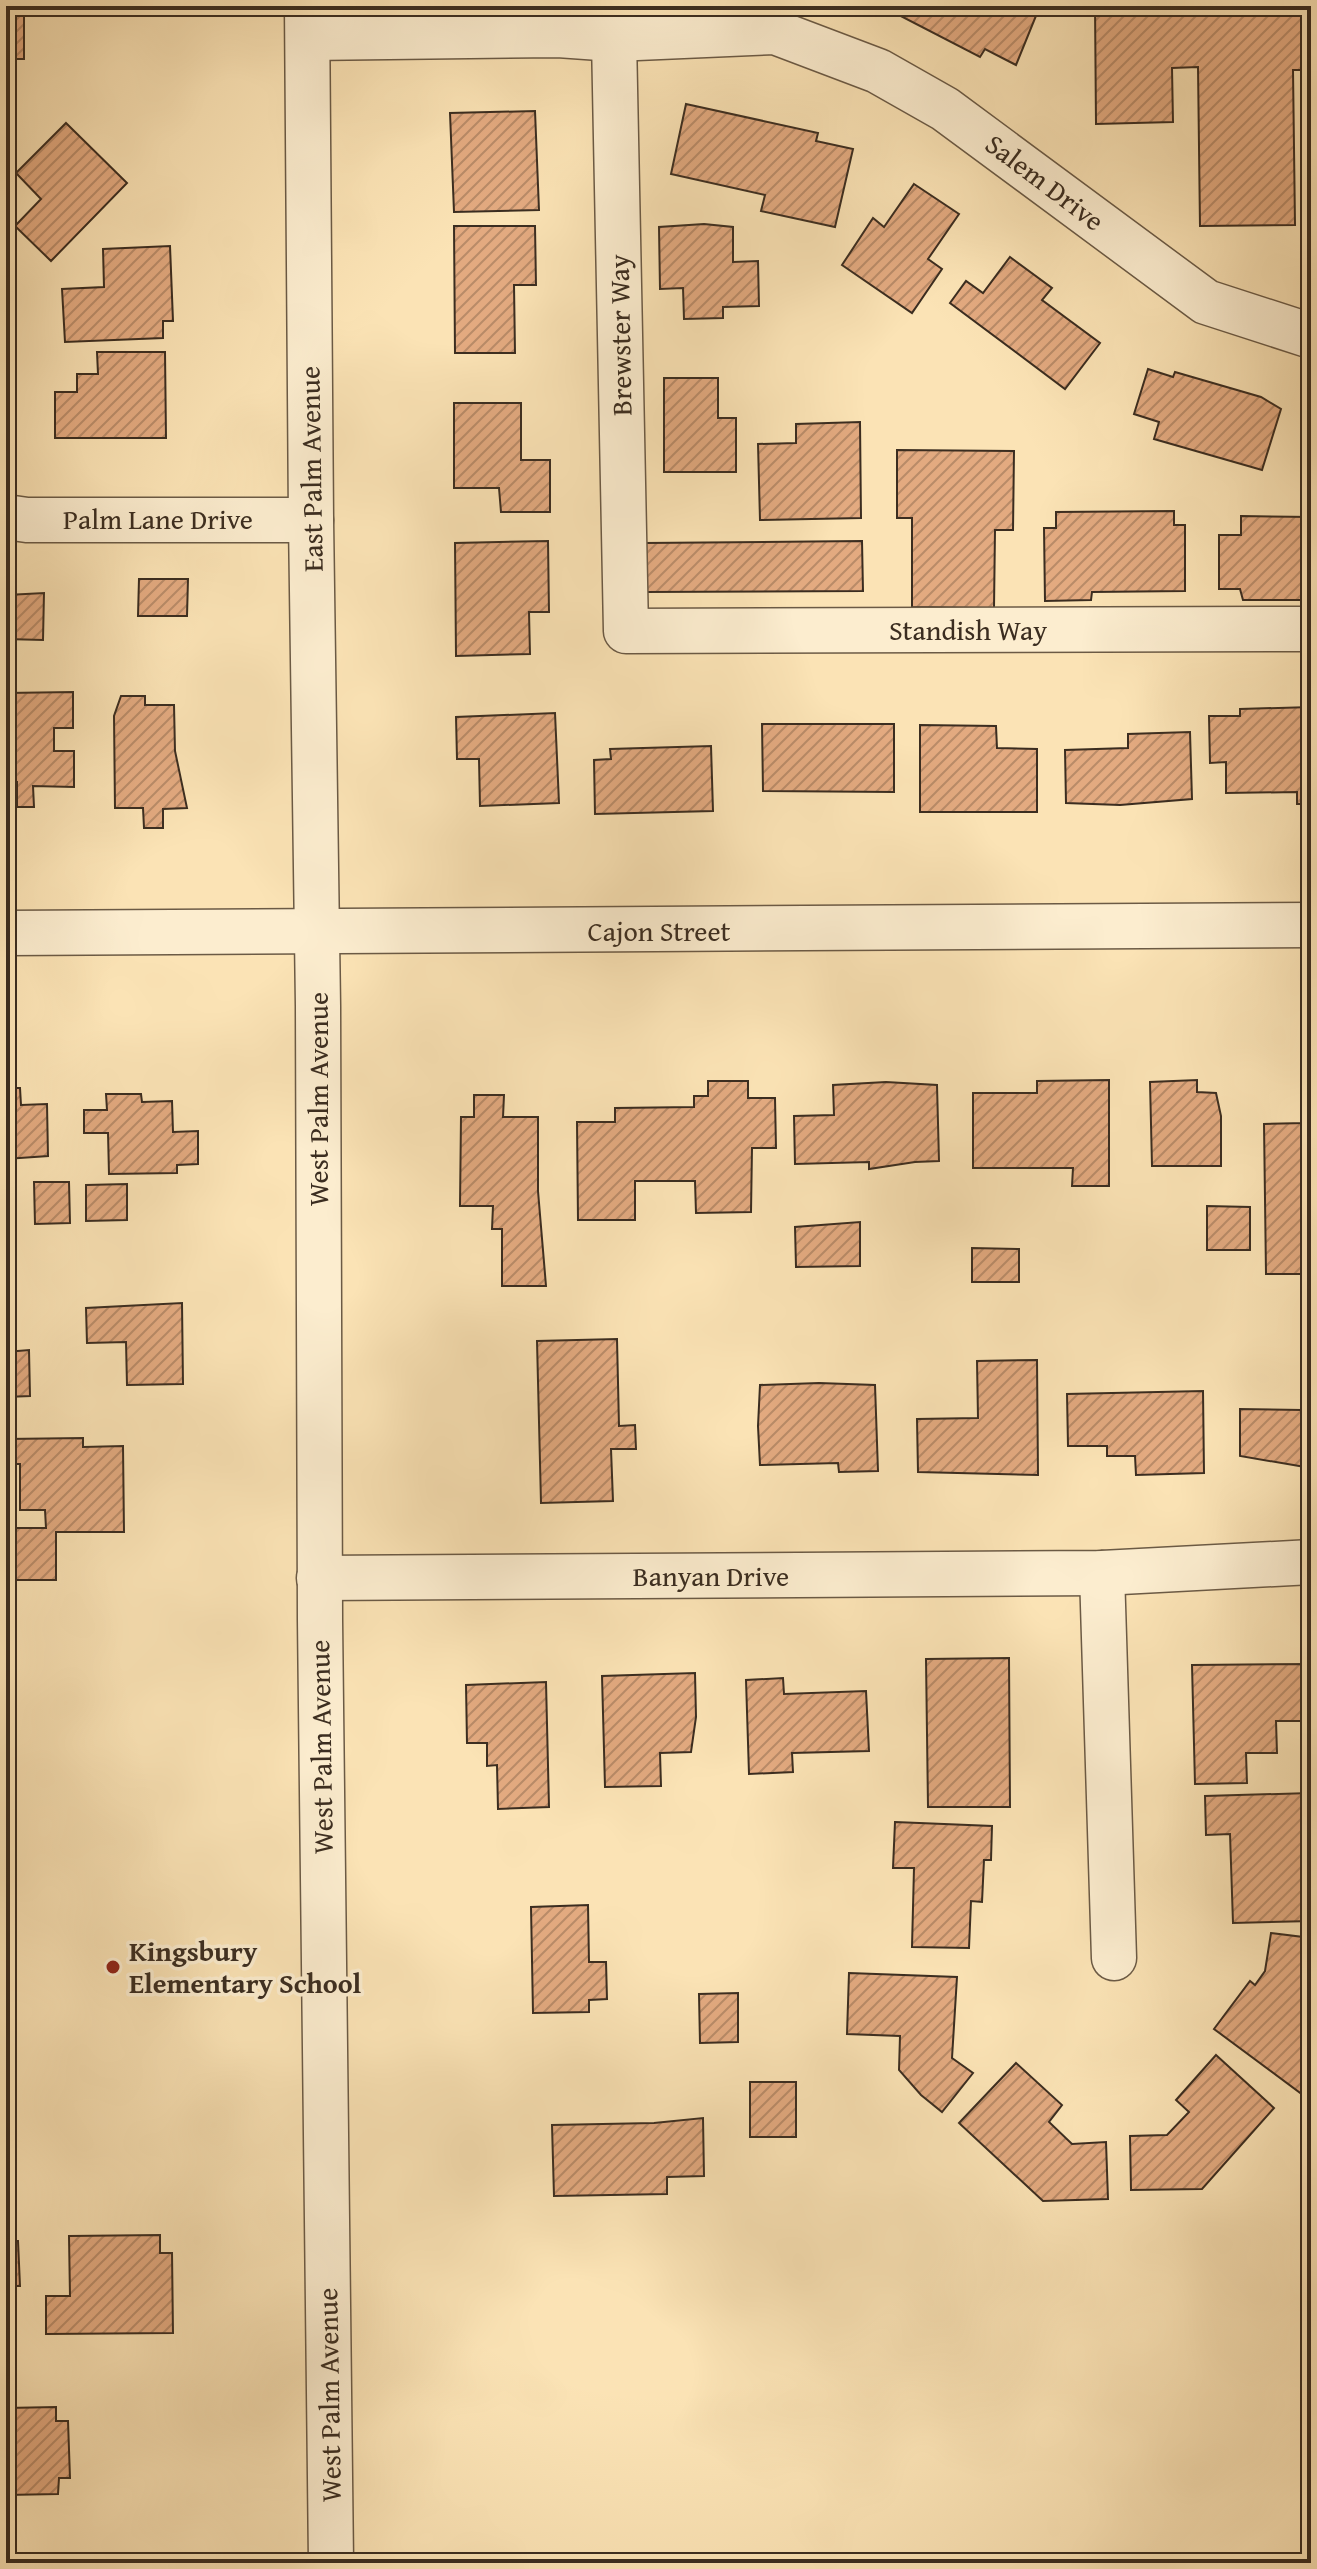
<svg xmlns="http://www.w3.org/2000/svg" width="1317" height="2569" font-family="'Gentium Book Plus',serif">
	<defs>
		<pattern id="building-hatch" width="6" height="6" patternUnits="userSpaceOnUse" patternTransform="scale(2)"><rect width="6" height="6" fill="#e3aa80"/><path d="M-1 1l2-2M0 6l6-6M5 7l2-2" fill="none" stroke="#b98b68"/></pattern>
	</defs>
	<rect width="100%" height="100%" fill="#fbe3b5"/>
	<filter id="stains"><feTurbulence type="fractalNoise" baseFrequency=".0025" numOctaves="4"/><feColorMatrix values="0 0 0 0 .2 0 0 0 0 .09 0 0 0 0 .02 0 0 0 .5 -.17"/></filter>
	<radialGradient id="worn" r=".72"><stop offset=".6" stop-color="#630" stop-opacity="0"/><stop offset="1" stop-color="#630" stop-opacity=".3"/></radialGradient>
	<g fill="url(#building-hatch)" stroke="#3b2d20" stroke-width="2">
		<rect x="6" y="6" width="18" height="53"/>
		<path d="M893,6h147l-24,59 -31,-16 -5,8 -89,-46z"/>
		<path d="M1095,6h216v64h-18l2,155 -95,1 -2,-159 -26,1 1,54 -77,2z"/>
		<path d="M686,104l132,29 -2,8 37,8 -18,78 -74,-16 4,-16 -94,-21z"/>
		<path d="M535,111l4,99 -85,2 -4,-99z"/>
		<path d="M66,123l61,60 -76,78 -36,-35 26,-27 -25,-26z"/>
		<path d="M914,184l45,30 -31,45 14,10 -30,44 -70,-48 31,-47 11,9z"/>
		<path d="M704,224l29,3v35l25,-1 1,45 -36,1v11l-39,1 -1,-31 -23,1 -1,-62z"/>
		<path d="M454,226h81l1,59h-22l1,68h-60z"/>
		<path d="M170,246l3,75h-10v17l-98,4 -3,-53 42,-2 -1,-38z"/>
		<path d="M1010,257l42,31 -10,12 58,43 -35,46 -115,-86 16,-22 17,12z"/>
		<path d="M97,352h68l1,86h-111v-46h22v-18h21z"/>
		<path d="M1148,369l25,8 2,-5 86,25 20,12 -19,61 -108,-31 5,-17 -25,-8z"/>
		<path d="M664,378h54v40h18v54h-72z"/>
		<path d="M454,403h67v57h29v52h-49l-2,-24h-45z"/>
		<path d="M860,422l1,96 -101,2 -2,-76 38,-1v-19z"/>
		<path d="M897,450l117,1 -1,79h-18l-1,78 -82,-1v-89h-15z"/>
		<path d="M1174,511v14h11v66l-93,1 -1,8 -46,1 -1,-73h12v-16z"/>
		<path d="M1241,516l70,1v83h-68l-3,-11h-21v-54h22z"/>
		<path d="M548,541l1,71h-20l1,42 -74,2 -1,-113z"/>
		<path d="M862,541l1,50 -218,1 -1,-49z"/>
		<path d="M139,579h49l-1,37h-49z"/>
		<path d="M44,593l-1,47 -37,-1 1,-44z"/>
		<path d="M73,692v36h-19v23h20v36l-41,-1 1,21h-17v-25h-11v-44l3,-12 -3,-33z"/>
		<path d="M121,696h24v9h29l1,46 12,57 -24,1v19h-19l-1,-20h-28l-1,-92z"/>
		<path d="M1311,707v97h-14v-12l-71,1v-31l-16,1 -1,-47h31v-7z"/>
		<path d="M555,713l4,90 -79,3 -1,-47h-22l-1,-42z"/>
		<path d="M762,724h132v68l-131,-1z"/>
		<path d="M920,725l76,1 1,22 40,1v63h-117z"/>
		<path d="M1190,732l2,67 -72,6 -54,-2 -1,-53 63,-2v-14z"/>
		<path d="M711,746l2,65 -118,3 -1,-54 17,-1 -1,-10z"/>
		<path d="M1109,1080v106h-37l1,-18h-100v-75h64v-12z"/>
		<path d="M1197,1080v12l19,1 5,23v50h-69l-2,-84z"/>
		<path d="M708,1081h40v17h27l1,50h-24l-1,64 -55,1 -1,-32h-60v39h-57l-1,-98h38v-14l79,-1v-11h14z"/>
		<path d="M886,1082l51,3 2,76 -24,1 -46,7v-7l-74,2 -1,-48 40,-1 -1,-30z"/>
		<path d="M6,1088h14l1,17 26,-1 1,52 -42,3z"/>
		<path d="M106,1094h35l1,8 30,-1 1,31 25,-1v33l-21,1v8l-68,1 -1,-41h-24v-23h23z"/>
		<path d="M474,1095h30l-1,22h35v74l8,95h-44v-57h-10l1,-23h-33l1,-89h13z"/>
		<path d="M1304,1109h7v165h-45l-2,-150 41,-1z"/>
		<path d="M34,1182h35l1,41 -35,1z"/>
		<path d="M127,1184v36l-41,1v-36z"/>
		<path d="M1207,1206l43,1v43h-43z"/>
		<path d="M860,1222v44l-64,1 -1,-40z"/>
		<path d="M972,1248l47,1v33h-47z"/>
		<path d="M182,1303l1,81 -56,1 -1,-43 -39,1 -1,-35z"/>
		<path d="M617,1339l2,87 16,-1 1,24h-25l2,52 -72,2 -4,-162z"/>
		<path d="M29,1350l1,46 -24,1v-45z"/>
		<path d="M1037,1360l1,115 -120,-3 -1,-53 61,-1 -1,-57z"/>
		<path d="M1302,1362h9v106l-71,-12v-47l62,1z"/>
		<path d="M819,1383l56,2 3,86 -39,1 -1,-9 -78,2 -2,-39 2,-41z"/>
		<path d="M1203,1391l1,82 -68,2 -1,-19h-28v-10h-39l-1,-52z"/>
		<path d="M83,1438v9l40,-1 1,86h-68v48h-46v-52h36l-1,-18h-25v-46h-14v-25z"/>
		<path d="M1009,1658l1,149h-82l-2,-148z"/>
		<path d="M1310,1664l1,57h-35l1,32h-31l1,30 -52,1 -3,-119z"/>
		<path d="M695,1673l1,44 -5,35 -31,1 1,33 -56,1 -3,-111z"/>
		<path d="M783,1678l1,16 82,-3 3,60 -77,2 1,19 -44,2 -3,-94z"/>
		<path d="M546,1682l3,125 -51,2 -1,-44 -10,1v-23h-20l-1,-58z"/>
		<path d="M1310,1793l1,128 -78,2 -3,-89 -24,1 -1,-39z"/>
		<path d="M895,1822l97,4 -1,34h-7l-2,42 -11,-1 -2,47 -57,-1 2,-79h-21z"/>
		<path d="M588,1905l1,57h17l1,37 -18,1v12l-56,1 -2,-106z"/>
		<path d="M1271,1933l40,5v146l-8,11 -89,-66 36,-48 5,4 10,-14z"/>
		<path d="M849,1973l108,4 -5,81 21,15 -31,39 -21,-17 -22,-25 1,-34 -53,-2z"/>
		<path d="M738,1993v49l-38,1 -1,-49z"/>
		<path d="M1216,2055l58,53 -72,81 -71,1 -1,-54 37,-1 22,-23 -13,-12z"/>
		<path d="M1016,2063l46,42 -13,17 23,22 34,-2 2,57 -65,2 -84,-78z"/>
		<rect x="750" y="2082" width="46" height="55"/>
		<path d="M703,2118l1,58 -37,1v17l-113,2 -2,-71 102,-2z"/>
		<path d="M160,2235v18h12l1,80 -127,1v-38h24l-1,-60z"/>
		<path d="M6,2241h12l2,45h-14z"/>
		<path d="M56,2407v14h12l2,57h-11l-1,16 -52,1v-87z"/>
		<path d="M200,2554v9h-70v-4z"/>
	</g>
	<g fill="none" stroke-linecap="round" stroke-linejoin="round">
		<g stroke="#6b5a45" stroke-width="47">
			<g id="minor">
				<path d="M307,6l4,514 7,486 2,614 11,943"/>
				<path d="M308,38l250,-3 56,4 161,-7 103,39 67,38 261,193 105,34"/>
				<path d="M614,39l12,592 685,-2"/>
				<path d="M6,517l21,3h284"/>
				<path d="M6,933l1305,-8"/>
				<path d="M1102,1573l12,385"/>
				<path d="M319,1578l783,-5 209,-11"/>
			</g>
		</g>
		<use href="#minor" stroke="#fcedcf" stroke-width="44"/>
	</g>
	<circle fill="#8f2418" stroke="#fcedcf" stroke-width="3" cx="113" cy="1967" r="8"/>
	<g text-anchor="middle" stroke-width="7" stroke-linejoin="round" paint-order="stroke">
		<g font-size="28" fill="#3b2d20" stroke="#fcedcf">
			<text transform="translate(1045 182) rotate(37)" y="10">Salem Drive</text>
			<text transform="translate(620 335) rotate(-91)" y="10">Brewster Way</text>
			<text transform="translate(311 469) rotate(-91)" y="10">East Palm Avenue</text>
			<text x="158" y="529">Palm Lane Drive</text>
			<text x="968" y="640">Standish Way</text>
			<text x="659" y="941">Cajon Street</text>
			<text transform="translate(318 1099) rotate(-90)" y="10">West Palm Avenue</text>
			<text x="711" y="1586">Banyan Drive</text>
			<text transform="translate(321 1747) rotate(-91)" y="10">West Palm Avenue</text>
			<text transform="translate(329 2395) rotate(-91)" y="10">West Palm Avenue</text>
		</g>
		<g font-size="28" font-weight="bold" fill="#3b2d20" stroke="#fcedcf" text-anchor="start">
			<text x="129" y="1961">Kingsbury<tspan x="129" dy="32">Elementary School</tspan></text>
		</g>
	</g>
	<rect width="1317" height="2569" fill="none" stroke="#fbe3b5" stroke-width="32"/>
	<rect x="8" y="8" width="1301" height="2553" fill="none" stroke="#3b2d20" stroke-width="4"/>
	<rect x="16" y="16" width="1285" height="2537" fill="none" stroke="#3b2d20" stroke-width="2"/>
	<rect width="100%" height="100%" filter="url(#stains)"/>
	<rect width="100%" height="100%" fill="url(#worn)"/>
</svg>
